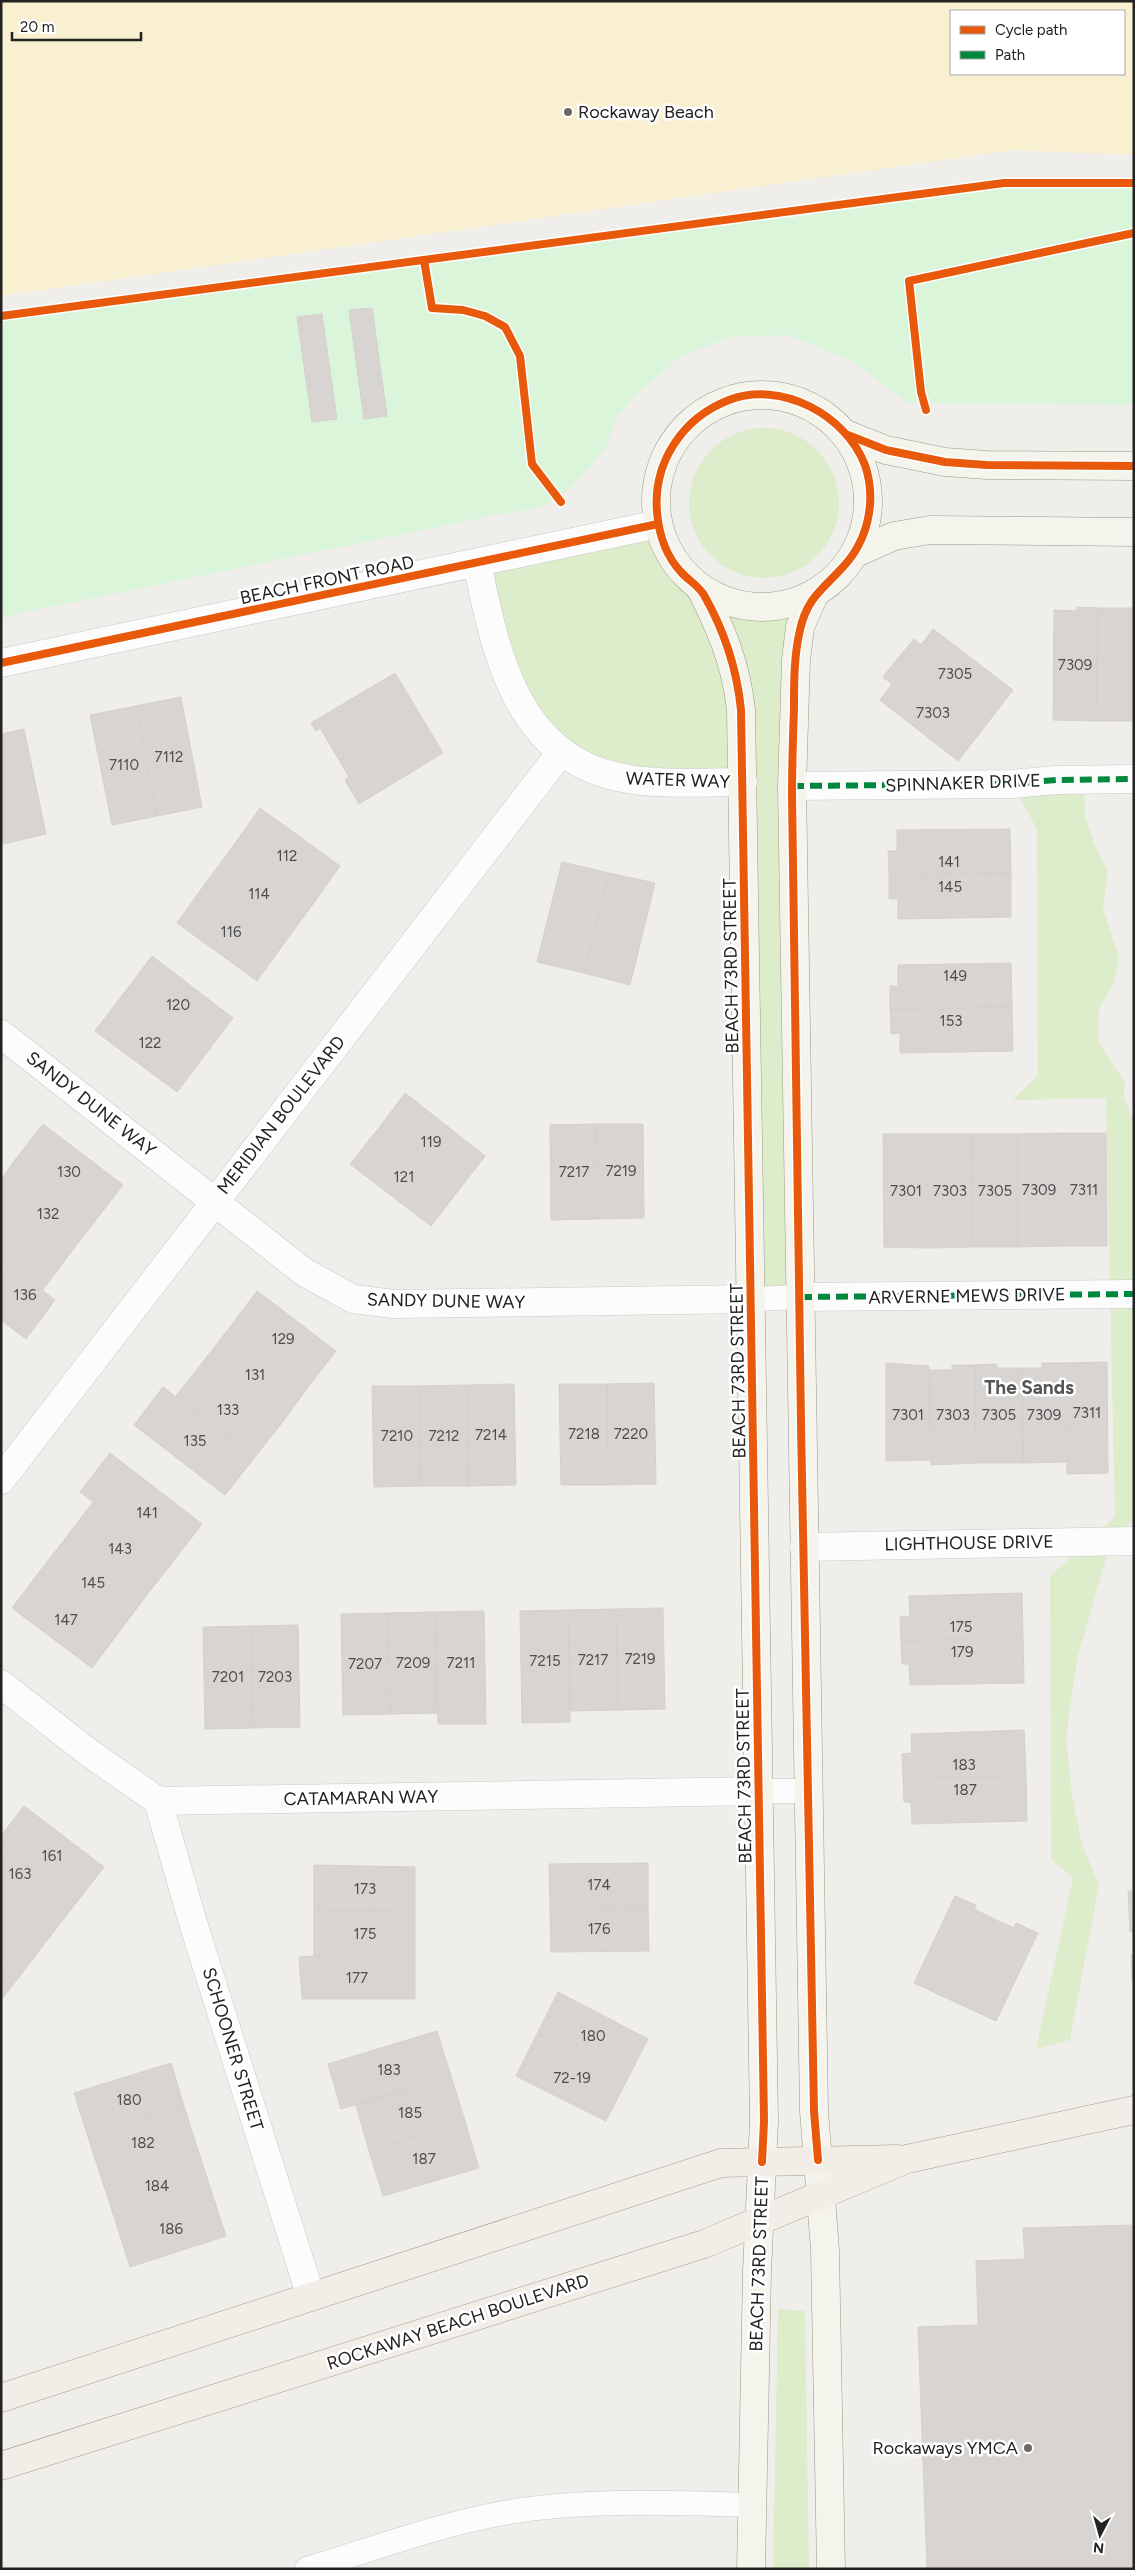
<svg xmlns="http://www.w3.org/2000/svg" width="1135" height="2570" font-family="Figtree,sans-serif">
	<rect width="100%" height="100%" fill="#f0eeeb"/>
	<g fill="#ddeccb">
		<circle cx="764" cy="503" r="75"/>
		<path d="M658,524c10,55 62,86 116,81 14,-2 27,-7 41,-12l-8,16 -7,688 -49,2 -8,-517h-85l-111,-44 -70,-175z"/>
		<path d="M1084,780l1,36 10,30 13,26 -5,36 16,50 -5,26 -15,24 -1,33 27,42 -1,15 10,23v398l-23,22 -33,115 -9,58 -3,26 6,54 10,51 17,40 -29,155 -34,9 37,-171 -22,-19 -1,-283 65,-59 -9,-419 -93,2 25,-25 -1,-246 -25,-45z"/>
		<path d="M778,2309l27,2 4,258h-36z"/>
	</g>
	<path fill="#f8f0d0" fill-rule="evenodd" d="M1,1h1133v154l-122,-5 -1011,146zM951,11h173v63h-173z"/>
	<path fill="#daf5da" d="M1004,183h130v222l-226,-2 -59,-44 -62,-24 -57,2 -51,20 -43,38 -20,23 -11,31 -32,37 -33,22 -44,7 -495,102v-298z"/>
	<g fill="#d7d4d2" stroke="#d3d0cc">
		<path d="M372,308l15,108 -23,3 -15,-109z"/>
		<path d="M322,314l15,105 -25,3 -15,-105z"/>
		<path d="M1077,607l21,1 -2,113 -43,-1 1,-110 23,1z"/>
		<path d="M1098,608h36v113h-38z"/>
		<path d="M933,629l80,61 -27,35 -88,-67 16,-19 7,6z"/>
		<path d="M898,658l88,67 -28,36 -78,-61 12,-16 -9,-7z"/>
		<path d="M395,673l24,40 -80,47 -19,-32 -4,3 -5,-8z"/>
		<path d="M181,697l21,110 -45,9 -21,-110z"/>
		<path d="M136,706l21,110 -45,9 -22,-110z"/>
		<path d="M419,713l24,40 -84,51 -14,-24 4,-3 -10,-17z"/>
		<path d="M24,729l22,105 -43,10 -2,-110z"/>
		<path d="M260,808l80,58 -27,38 -80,-58z"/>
		<path d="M1010,829l1,44 -122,2 -1,-24h9v-21z"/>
		<path d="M233,846l80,58 -28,38 -80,-58z"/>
		<path d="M562,862l47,11 -25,100 -47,-11z"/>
		<path d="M609,873l46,10 -25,102 -46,-12z"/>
		<path d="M1011,873v44l-113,2v-20h-9v-24z"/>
		<path d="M205,884l80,58 -28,39 -80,-58z"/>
		<path d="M152,956l81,62 -28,37 -81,-62z"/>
		<path d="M1011,963l1,44 -122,2v-23h8v-21z"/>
		<path d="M124,993l81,62 -28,37 -82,-61z"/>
		<path d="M1012,1007l1,44 -113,2v-20l-9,1 -1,-25z"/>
		<path d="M405,1093l80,63 -27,35 -80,-62z"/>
		<path d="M43,1124l80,61 -28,36 -80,-61z"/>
		<path d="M597,1124l1,95 -47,1 -1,-95z"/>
		<path d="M597,1124h46l1,94 -46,1z"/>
		<path d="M378,1129l80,62 -27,35 -81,-62z"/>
		<path d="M1061,1133v113l-44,1v-113z"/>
		<path d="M1061,1133h45l1,113h-46z"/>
		<path d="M883,1134h45v114l-44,-1z"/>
		<path d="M928,1134h44l1,113 -45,1z"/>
		<path d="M972,1134h45v113h-44z"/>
		<path d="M15,1160l80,61 -27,35 -67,-49v-27z"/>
		<path d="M1,1207l67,49 -26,35 -41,-32z"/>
		<path d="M1,1259l54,41 -29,39 -25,-19z"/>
		<path d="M257,1291l79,60 -28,36 -78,-60z"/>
		<path d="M230,1327l78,60 -27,37 -79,-61z"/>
		<path d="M1107,1362l1,111 -41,1 -1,-111z"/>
		<path d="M202,1363l79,61 -26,33 -79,-61z"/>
		<path d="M886,1363l43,3 2,94 -45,1z"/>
		<path d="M1042,1363h24l1,99 -44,1 -1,-95h20z"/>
		<path d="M996,1364l1,4h25l1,95h-47l-1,-98z"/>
		<path d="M952,1365h23l1,98 -45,2 -1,-95h22z"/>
		<path d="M654,1383l2,101 -48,1 -1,-101z"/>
		<path d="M514,1384l2,101 -48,1 -1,-101z"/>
		<path d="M559,1384h48l1,101h-47z"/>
		<path d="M467,1385l1,101h-47l-1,-100z"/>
		<path d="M372,1386h48l1,100 -47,1z"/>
		<path d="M163,1387l92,70 -30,38 -91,-70z"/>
		<path d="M110,1453l92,71 -30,39 -92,-71z"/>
		<path d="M93,1502l79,61 -26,33 -78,-61z"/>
		<path d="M68,1535l78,61 -27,36 -79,-61z"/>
		<path d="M40,1571l79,61 -27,36 -80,-60z"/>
		<path d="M1022,1593l1,44 -122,4 -1,-24 10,-1 -1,-20z"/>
		<path d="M663,1608l2,101 -47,1 -2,-101z"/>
		<path d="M616,1609l2,101 -48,1 -2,-101z"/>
		<path d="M568,1610l2,112 -48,1 -2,-112z"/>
		<path d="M484,1611l2,113h-48l-3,-112z"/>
		<path d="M435,1612l2,101 -47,1 -2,-101z"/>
		<path d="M388,1613l2,101 -47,1 -2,-101z"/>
		<path d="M298,1625l2,102 -47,1 -2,-102z"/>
		<path d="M251,1626l2,102 -48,1 -2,-102z"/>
		<path d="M1023,1637l1,46 -114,2 -1,-21h-7l-1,-23z"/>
		<path d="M1024,1730l2,46 -123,2 -1,-24 10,-1 -1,-19z"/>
		<path d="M1026,1776l1,45 -115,3 -1,-22h-7l-1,-24z"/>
		<path d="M24,1806l80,61 -28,36 -75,-58v-9z"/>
		<path d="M1,1845l75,58 -28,36 -47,-37z"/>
		<path d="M648,1863v44l-98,1 -1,-44z"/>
		<path d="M314,1865l101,2v45l-101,-2z"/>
		<path d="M1128,1891h6v41h-4z"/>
		<path d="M955,1896l21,9 -2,4 20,10 -39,83 -41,-19z"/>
		<path d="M1,1902l47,37 -25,33 -22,-17z"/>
		<path d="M648,1907l1,44 -98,1 -1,-44z"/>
		<path d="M314,1910l101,2v44h-101z"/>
		<path d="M994,1919l20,9 2,-5 22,10 -42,88 -41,-19z"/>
		<path d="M1,1955l22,17 -22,28z"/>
		<path d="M1131,1955h3v26h-2z"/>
		<path d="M314,1956h101v43h-113l-3,-42z"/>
		<path d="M558,1992l90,47 -21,41 -90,-46z"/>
		<path d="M437,2031l14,45 -110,33 -13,-45z"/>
		<path d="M537,2034l90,46 -21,41 -90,-45z"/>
		<path d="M171,2063l13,43 -96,31 -14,-44z"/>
		<path d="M451,2076l14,45 -96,30 -13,-46z"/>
		<path d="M184,2106l14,44 -96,30 -14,-43z"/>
		<path d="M465,2121l14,47 -96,28 -14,-45z"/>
		<path d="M198,2150l14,43 -96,30 -14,-43z"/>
		<path d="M212,2193l14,43 -96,31 -14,-44z"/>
		<path d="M1134,2225v344h-207l-9,-242 60,-2 -2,-64 49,-2 -2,-31z"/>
	</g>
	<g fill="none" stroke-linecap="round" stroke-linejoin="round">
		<g stroke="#c9c8c7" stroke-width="25">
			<g id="lane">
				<path d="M751,1299l49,-2"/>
				<path d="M759,1791h49"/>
				<path d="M307,2569c67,-20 132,-45 202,-57 80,-13 163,-9 243,-7"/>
			</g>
		</g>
		<g stroke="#c9c8c7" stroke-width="29">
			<g id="street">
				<path d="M477,563c18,87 38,192 141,214 40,9 84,5 125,5"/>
				<path d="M1,663l657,-139"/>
				<path d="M792,786l220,-2 44,-4 78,-1"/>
				<path d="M1,1034l303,238 49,27 41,5 357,-5"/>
				<path d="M800,1297l334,-3"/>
				<path d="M1,1480l561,-729"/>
				<path d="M804,1547l330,-6"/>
				<path d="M1,1684l87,68 70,49 601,-10"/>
				<path d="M158,1801l36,125 117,371"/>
			</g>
		</g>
		<g stroke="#999a82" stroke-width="29">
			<g id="secondary">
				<circle cx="762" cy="501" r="106"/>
				<path d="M848,435l38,15 59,12 42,3 147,1"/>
				<path d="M856,553l38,-17 36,-6 204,2"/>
				<path d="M700,587c21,42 36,76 41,123l23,1411 -7,151 -6,297"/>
				<path d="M815,593l-15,34 -4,33 -4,126 22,1325 11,139 6,319"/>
			</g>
		</g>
		<g stroke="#a79c86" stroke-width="29">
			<g id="primary">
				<path d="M1,2398l720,-235 176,-4"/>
				<path d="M1,2466l703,-222 203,-85 227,-49"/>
			</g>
		</g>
		<use href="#lane" stroke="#fdfcfc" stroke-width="24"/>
		<use href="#street" stroke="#fdfcfc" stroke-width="28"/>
		<use href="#secondary" stroke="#f4f4ed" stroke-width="28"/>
		<use href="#primary" stroke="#f3ede7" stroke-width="28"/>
		<g stroke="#00873e" stroke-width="6" stroke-dasharray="12 6" stroke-linecap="butt">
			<path d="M792,786l220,-2 44,-4 78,-1"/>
			<path d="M800,1297l334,-3"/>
		</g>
		<g stroke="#fff" stroke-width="11">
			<g id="cycleway">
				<path d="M424,260l8,48 31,2 22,6 20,11 15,29 12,108 29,38"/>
				<path d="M1,316l1003,-133h130"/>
				<path d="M926,410l-5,-18 -12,-111 225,-48"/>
				<path d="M848,435l38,15 59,12 42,3 147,1"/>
				<path d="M1,663l657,-139"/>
				<path d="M762,2162l2,-41 -23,-1411c-4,-41 -16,-78 -37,-115 -6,-10 -15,-14 -23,-23 -16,-17 -22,-37 -24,-60 -4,-49 25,-94 72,-112 52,-20 117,15 136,65 12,36 3,76 -23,103 -20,22 -35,30 -42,62 -6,25 -6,51 -6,77 -1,29 -2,59 -2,88 5,439 13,877 22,1316l4,49"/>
			</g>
		</g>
		<use href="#cycleway" stroke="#e8590c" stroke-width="8"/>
	</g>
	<g fill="#6a6968" stroke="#fff" stroke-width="2">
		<circle cx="568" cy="112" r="5"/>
		<circle cx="1028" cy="2448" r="5"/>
	</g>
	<g text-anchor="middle" stroke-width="5" stroke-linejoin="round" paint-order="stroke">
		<g font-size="15" fill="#4f4e4e">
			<text x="1075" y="670">7309</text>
			<text x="955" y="679">7305</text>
			<text x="933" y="718">7303</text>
			<text x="169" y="762">7112</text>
			<text x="124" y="770">7110</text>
			<text x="287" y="861">112</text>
			<text x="949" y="867">141</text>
			<text x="950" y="892">145</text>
			<text x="259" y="899">114</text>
			<text x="231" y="937">116</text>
			<text x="955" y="981">149</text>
			<text x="178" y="1010">120</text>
			<text x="951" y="1026">153</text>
			<text x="150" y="1048">122</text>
			<text x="431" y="1147">119</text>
			<text x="621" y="1176">7219</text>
			<text x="69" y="1177">130</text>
			<text x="574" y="1177">7217</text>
			<text x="404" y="1182">121</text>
			<text x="1039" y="1195">7309</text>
			<text x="1084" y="1195">7311</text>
			<text x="906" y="1196">7301</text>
			<text x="950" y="1196">7303</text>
			<text x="995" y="1196">7305</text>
			<text x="48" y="1219">132</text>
			<text x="25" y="1300">136</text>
			<text x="283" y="1344">129</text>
			<text x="255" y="1380">131</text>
			<text x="228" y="1415">133</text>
			<text x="1087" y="1418">7311</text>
			<text x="908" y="1420">7301</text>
			<text x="953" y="1420">7303</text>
			<text x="999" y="1420">7305</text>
			<text x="1044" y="1420">7309</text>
			<text x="584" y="1439">7218</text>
			<text x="631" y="1439">7220</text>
			<text x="491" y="1440">7214</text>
			<text x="397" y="1441">7210</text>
			<text x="444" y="1441">7212</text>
			<text x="195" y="1446">135</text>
			<text x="147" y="1518">141</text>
			<text x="120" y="1554">143</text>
			<text x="93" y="1588">145</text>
			<text x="66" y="1625">147</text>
			<text x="961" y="1632">175</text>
			<text x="962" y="1657">179</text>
			<text x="640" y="1664">7219</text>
			<text x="593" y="1665">7217</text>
			<text x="545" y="1666">7215</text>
			<text x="413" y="1668">7209</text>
			<text x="461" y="1668">7211</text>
			<text x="365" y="1669">7207</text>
			<text x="228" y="1682">7201</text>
			<text x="275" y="1682">7203</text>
			<text x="964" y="1770">183</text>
			<text x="965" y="1795">187</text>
			<text x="52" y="1861">161</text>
			<text x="20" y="1879">163</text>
			<text x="599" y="1890">174</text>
			<text x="365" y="1894">173</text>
			<text x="599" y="1934">176</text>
			<text x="365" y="1939">175</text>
			<text x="357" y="1983">177</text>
			<text x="593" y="2041">180</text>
			<text x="389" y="2075">183</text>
			<text x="572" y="2083">72-19</text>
			<text x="129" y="2105">180</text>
			<text x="410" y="2118">185</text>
			<text x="143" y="2148">182</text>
			<text x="424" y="2164">187</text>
			<text x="157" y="2191">184</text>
			<text x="171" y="2234">186</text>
		</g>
		<g font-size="18" fill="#222" stroke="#fff" text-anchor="start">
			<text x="578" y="118">Rockaway Beach</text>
			<text x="1018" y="2454" text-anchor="end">Rockaways YMCA</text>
		</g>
		<g font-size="18" fill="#222" stroke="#fff">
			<text transform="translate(327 580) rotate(-12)" y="6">BEACH FRONT ROAD</text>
			<text transform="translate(678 780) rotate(2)" y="6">WATER WAY</text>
			<text transform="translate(963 783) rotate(-2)" y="6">SPINNAKER DRIVE</text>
			<text transform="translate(731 966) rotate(-91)" y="6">BEACH 73RD STREET</text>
			<text transform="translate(91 1104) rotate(38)" y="6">SANDY DUNE WAY</text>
			<text transform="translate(281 1115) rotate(-52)" y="6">MERIDIAN BOULEVARD</text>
			<text transform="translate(967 1296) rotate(-1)" y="6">ARVERNE MEWS DRIVE</text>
			<text transform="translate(446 1301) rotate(1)" y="6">SANDY DUNE WAY</text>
			<text transform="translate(738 1371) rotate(-91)" y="6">BEACH 73RD STREET</text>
			<text transform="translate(969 1543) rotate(-1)" y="6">LIGHTHOUSE DRIVE</text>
			<text transform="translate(744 1776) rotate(-91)" y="6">BEACH 73RD STREET</text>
			<text transform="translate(361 1798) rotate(-1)" y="6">CATAMARAN WAY</text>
			<text transform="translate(233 2049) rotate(73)" y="6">SCHOONER STREET</text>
			<text transform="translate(759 2264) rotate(-88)" y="6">BEACH 73RD STREET</text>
			<text transform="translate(458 2322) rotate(-18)" y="6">ROCKAWAY BEACH BOULEVARD</text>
		</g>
		<g font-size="19" font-weight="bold" fill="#555" stroke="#fff">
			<text x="1029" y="1394">The Sands</text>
		</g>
	</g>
	<rect width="1135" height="2570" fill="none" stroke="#222222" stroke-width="5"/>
	<rect x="950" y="10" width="175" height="65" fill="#ffffff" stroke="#a7a7a7"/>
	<rect x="960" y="26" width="25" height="8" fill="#e8590c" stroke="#a7a7a7"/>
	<text x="995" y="35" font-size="15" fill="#222222">Cycle path</text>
	<rect x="960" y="51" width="25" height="8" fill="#00873e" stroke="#a7a7a7"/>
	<text x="995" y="60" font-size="15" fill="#222222">Path</text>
	<g transform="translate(1100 2535) rotate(186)" stroke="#ffffff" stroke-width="4" paint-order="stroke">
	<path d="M0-4L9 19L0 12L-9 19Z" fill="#222222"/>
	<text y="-8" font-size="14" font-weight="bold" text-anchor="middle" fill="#222222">N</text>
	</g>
	<path d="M12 32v8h129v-8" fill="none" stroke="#222222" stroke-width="2.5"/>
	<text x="20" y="32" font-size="15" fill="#222222" stroke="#ffffff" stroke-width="4" paint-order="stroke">20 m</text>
</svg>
